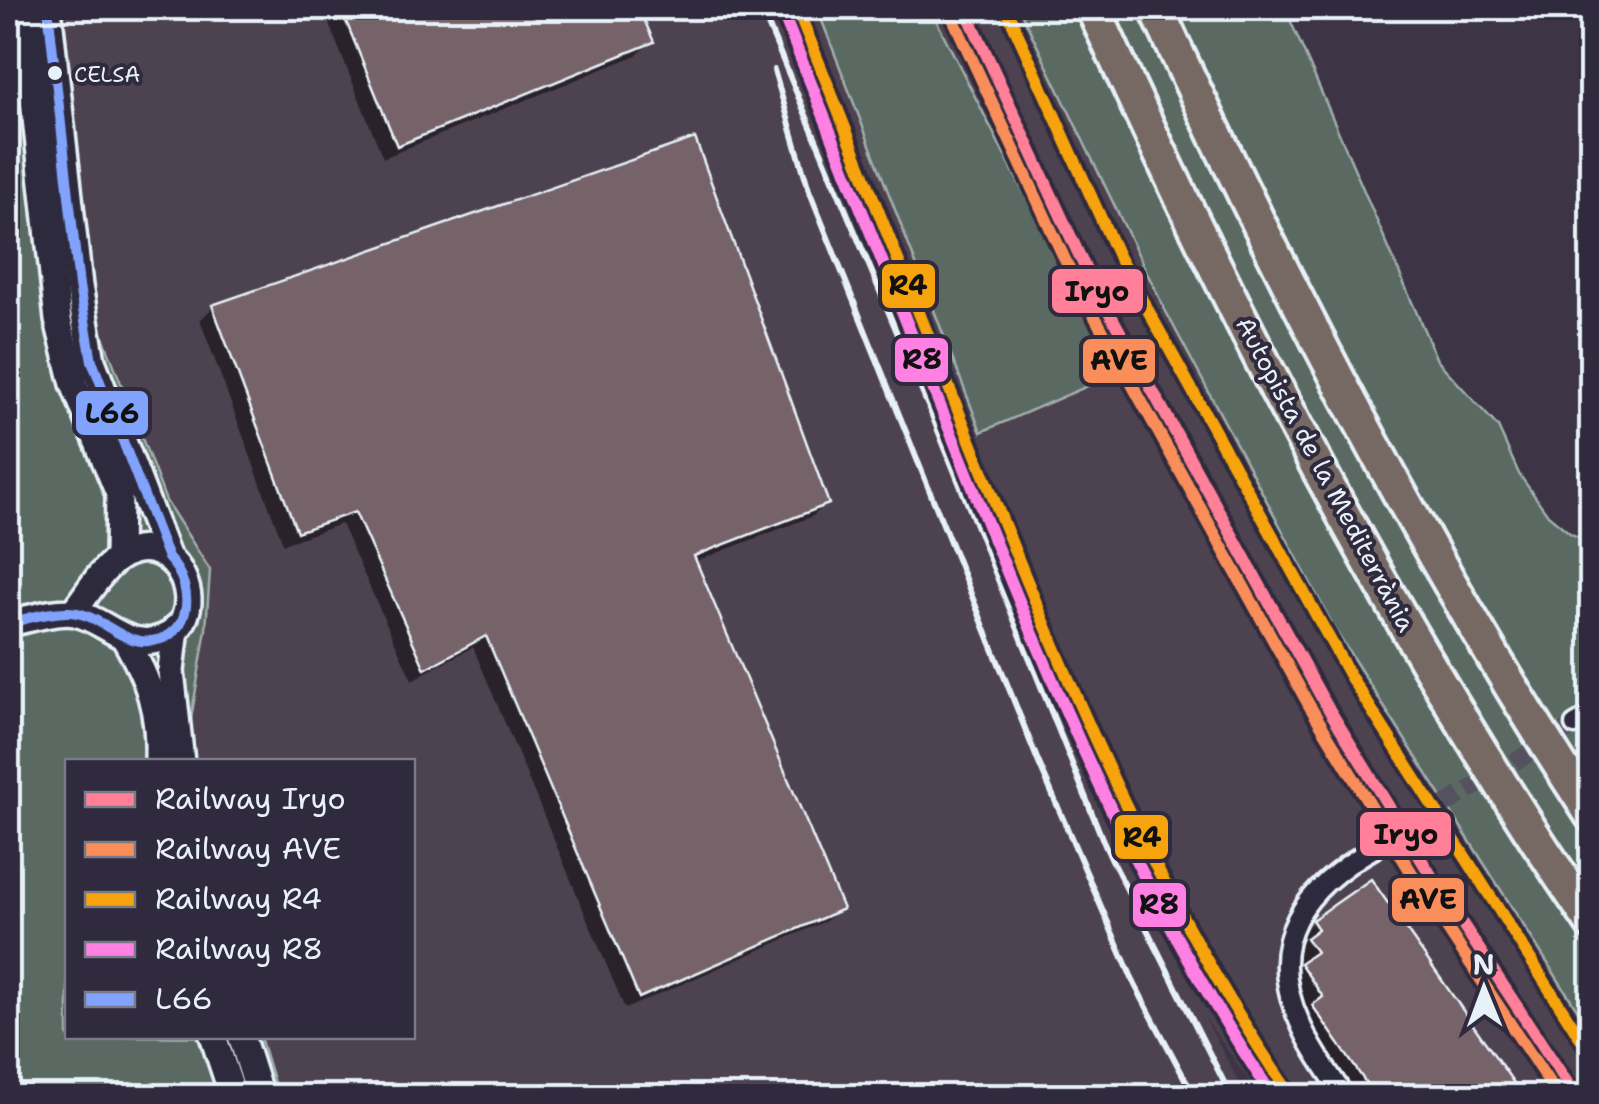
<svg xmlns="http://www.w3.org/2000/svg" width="1599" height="1104" font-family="'Shantell Sans',sans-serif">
	<rect width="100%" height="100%" fill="#3d3546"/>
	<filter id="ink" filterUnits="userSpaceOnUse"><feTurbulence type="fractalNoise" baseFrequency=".01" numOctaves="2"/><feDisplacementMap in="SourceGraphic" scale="20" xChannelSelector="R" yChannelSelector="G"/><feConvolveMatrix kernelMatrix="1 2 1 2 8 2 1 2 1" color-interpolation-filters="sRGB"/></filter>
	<g filter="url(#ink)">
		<path fill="#4e4250" d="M63,8h754l164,424 135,-58 -186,-366h89l145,300 173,325 254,398v65h-331l-55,-78 41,78h-968l-18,-59 152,-1v-274l-228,-1 22,-132 4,-59 -44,-69 -72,-188z"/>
		<g fill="#5a6b62" stroke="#a1aead" stroke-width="2.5">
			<path d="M8,8h55l31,305 72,188 44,69 -4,59 -22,132 -116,1v274l192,1 18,59h-270z"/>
			<path d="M817,8h113l186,366 -135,58z"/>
			<path d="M1019,8h266l152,352 61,67 21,47 29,41 23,19 20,8v489l-254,-398 -173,-325z"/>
		</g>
		<g fill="#0007">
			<path d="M350,8h287l14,34 -14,13 -254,103 -54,-134z"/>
			<path d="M213,307l613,196 -13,13 -119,46 146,346 -14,13 -201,88 -152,-362 -61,33 -71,-156 -58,20 -83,-224z"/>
			<path d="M1371,882l149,214h-175l-61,-113 14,-14 -8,-11 10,-11 -5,-7 18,-18z"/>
		</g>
		<g fill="#766269" stroke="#e8f1f8" stroke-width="2.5">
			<path d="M639,8l15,34 -257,104 -56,-137z"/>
			<path d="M695,138l134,366 -135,52 149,353 -204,89 -153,-362 -61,33 -70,-157 -58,20 -85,-227z"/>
			<path d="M1371,879l152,217h-148l-63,-91 11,-8 -23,-34 16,-11 -10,-14 12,-9 -6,-9z"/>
		</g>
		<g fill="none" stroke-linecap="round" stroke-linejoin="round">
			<path stroke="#575161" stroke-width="18" stroke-dasharray="18 9" stroke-linecap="butt" d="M1376,847l199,-122"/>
			<g stroke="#e8f1f8" stroke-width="25">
				<g id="street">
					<path d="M1575,725l17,-10"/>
					<path d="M1344,1096c-15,-23 -33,-47 -44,-73 -38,-83 5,-136 76,-176"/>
				</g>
			</g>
			<g stroke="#e8f1f8" stroke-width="32">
				<g id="secondary">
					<path d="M24,8l34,312 16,64 45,110 -1,64"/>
					<path d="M48,8l31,278 13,75 76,197"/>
					<path d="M8,623c19,-3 49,-14 67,-10 28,6 48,33 78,28 69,-14 24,-124 -36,-82 -17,12 -31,37 -44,53"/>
					<path d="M176,628l-5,43 10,91"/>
					<path d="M124,637c25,43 36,74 34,125"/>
					<path d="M213,1036l20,60"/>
					<path d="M241,1036l19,60"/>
				</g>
			</g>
			<g stroke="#e8f1f8" stroke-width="40">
				<g id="highway">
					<path d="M1093,8c143,316 303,628 499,915"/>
					<path d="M1156,8c128,277 269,551 436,807"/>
				</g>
			</g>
			<use href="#street" stroke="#2f2a3d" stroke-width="18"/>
			<use href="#secondary" stroke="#2f2a3d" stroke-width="25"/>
			<use href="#highway" stroke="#766964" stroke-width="32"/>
			<g stroke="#e8f1f8" stroke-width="6">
				<path d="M761,8l170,405 175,435 125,248"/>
				<path d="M784,8l258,637 85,194 102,185 49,72"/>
				<path d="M774,70l35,120 229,571 97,224 59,111"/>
			</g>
			<g stroke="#2f2a3d" stroke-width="18">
				<path id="bus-1" d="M8,623c20,-4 41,-12 61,-11 28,1 46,26 72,29 50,4 58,-52 27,-83l-76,-197 -13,-75 -31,-278"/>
			</g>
			<use href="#bus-1" stroke="#81a3fe" stroke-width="10"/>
			<g stroke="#2f2a3d" stroke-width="20">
				<path id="rail-1" d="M965,8l122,264 235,426 118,192 136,206"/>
			</g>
			<g stroke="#2f2a3d" stroke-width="20">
				<path id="rail-2" d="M951,14l123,265 235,426 118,193 131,198"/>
			</g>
			<g stroke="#2f2a3d" stroke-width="20">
				<g id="rail-3">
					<path d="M797,8c61,152 122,305 183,457 89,222 176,433 311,631"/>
					<path d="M1006,8l112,248 232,420 242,380"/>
				</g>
			</g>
			<g stroke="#2f2a3d" stroke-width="20">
				<path id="rail-4" d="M783,14c62,155 124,309 186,464 86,214 174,427 304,618"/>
			</g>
			<use href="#rail-1" stroke="#ff8098" stroke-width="12"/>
			<use href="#rail-2" stroke="#fa8e5a" stroke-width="12"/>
			<use href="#rail-3" stroke="#f6a30d" stroke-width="12"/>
			<use href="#rail-4" stroke="#ff80e3" stroke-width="12"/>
		</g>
	</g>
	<circle fill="#e8f1f8" stroke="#2f2a3d" stroke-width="4" cx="55" cy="73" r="9"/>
	<g text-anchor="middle" stroke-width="8" stroke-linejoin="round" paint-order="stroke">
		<g font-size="22" fill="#e8f1f8" stroke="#2f2a3d" text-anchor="start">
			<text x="74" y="82">CELSA</text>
		</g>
		<g font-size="25" fill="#e8f1f8" stroke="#2f2a3d">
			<text transform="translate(1326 474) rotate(62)" y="9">Autopista de la Mediterrània</text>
		</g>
	</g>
	<g stroke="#2f2a3d" stroke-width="4">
		<rect x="880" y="262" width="57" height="48" rx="10" fill="#f6a30d"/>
		<rect x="1050" y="267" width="95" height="48" rx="10" fill="#ff8098"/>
		<rect x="893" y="336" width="57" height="48" rx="10" fill="#ff80e3"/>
		<rect x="1081" y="337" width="76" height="48" rx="10" fill="#fa8e5a"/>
		<rect x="74" y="389" width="76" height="48" rx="10" fill="#81a3fe"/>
		<rect x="1358" y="810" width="95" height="48" rx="10" fill="#ff8098"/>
		<rect x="1113" y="813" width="57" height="48" rx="10" fill="#f6a30d"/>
		<rect x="1390" y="876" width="76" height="48" rx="10" fill="#fa8e5a"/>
		<rect x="1131" y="881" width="57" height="48" rx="10" fill="#ff80e3"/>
	</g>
	<g font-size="28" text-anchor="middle" font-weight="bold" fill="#111">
		<text x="908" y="295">R4</text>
		<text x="1097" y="301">Iryo</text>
		<text x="922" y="369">R8</text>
		<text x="1119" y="370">AVE</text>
		<text x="112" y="423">L66</text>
		<text x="1406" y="844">Iryo</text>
		<text x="1142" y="847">R4</text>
		<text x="1428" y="909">AVE</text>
		<text x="1159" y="914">R8</text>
	</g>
	<rect width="1599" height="1104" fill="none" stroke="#2f2a3d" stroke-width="40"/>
	<rect x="20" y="20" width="1559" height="1064" fill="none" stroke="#e8f1f8" stroke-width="4" filter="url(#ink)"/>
	<rect x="65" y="759" width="350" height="280" fill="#2f2a3d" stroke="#797a88" stroke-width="2.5"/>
	<rect x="85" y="792" width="50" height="15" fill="#ff8098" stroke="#797a88" stroke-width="2.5"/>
	<text x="155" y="809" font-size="30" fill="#e8f1f8">Railway Iryo</text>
	<rect x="85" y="842" width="50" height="15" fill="#fa8e5a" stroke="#797a88" stroke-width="2.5"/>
	<text x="155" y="859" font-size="30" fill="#e8f1f8">Railway AVE</text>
	<rect x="85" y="892" width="50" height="15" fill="#f6a30d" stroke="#797a88" stroke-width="2.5"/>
	<text x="155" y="909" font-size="30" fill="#e8f1f8">Railway R4</text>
	<rect x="85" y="942" width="50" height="15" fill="#ff80e3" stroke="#797a88" stroke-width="2.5"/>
	<text x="155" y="959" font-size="30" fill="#e8f1f8">Railway R8</text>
	<rect x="85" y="992" width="50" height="15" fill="#81a3fe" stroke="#797a88" stroke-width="2.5"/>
	<text x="155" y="1009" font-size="30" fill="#e8f1f8">L66</text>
	<g transform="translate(1484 989) rotate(359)" stroke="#2f2a3d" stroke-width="8" paint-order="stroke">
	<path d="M0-8L18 38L0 25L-18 38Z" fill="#e8f1f8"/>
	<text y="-15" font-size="28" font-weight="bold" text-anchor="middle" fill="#e8f1f8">N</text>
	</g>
</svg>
